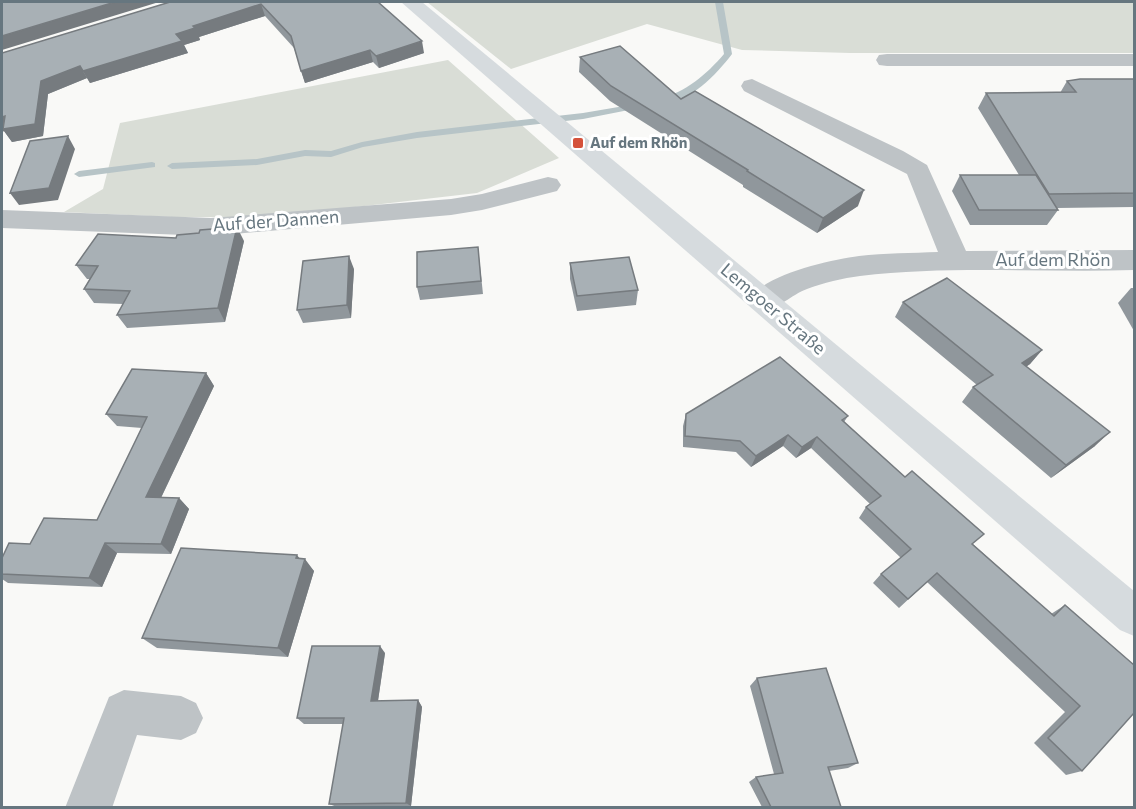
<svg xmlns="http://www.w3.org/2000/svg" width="1136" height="809" font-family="Commissioner,sans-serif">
	<rect width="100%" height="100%" fill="#f9f9f7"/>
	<g fill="#d9ddd6">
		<path d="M427,2h707v51h-284l-108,-3 -95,-26 -136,45z"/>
		<path d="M448,60l111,98 -82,35 -208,24h-97l-108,-5 39,-23 17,-66z"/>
	</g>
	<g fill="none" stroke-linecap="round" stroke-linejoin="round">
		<g fill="#b7c4c7" fill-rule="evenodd">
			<path d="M715,2h8l9,52c-16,21 -44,51 -73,49v-4c27,-7 47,-24 65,-45z"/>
			<path d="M636,104h3v4l-56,11 -166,19 -54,9 -32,10 -26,-1 -48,9 -85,4 -5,-3 5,-3 85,-4 48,-9 26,1 31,-9 55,-10 166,-19z"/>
			<path d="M152,162l3,1v4l-76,10 -5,-3 5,-3z"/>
		</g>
		<g fill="#bec3c6" fill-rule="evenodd">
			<path d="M887,54h247v12h-247l-8,-1 -3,-5 3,-5z"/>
			<path d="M752,79l151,72 24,14 39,86 168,-1v20c-90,3 -183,-5 -274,6 -17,2 -37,7 -53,13 -19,7 -31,25 -53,19l-5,-8c15,-26 81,-40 110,-44 26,-3 53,-3 79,-4l-31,-78 -163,-83 -3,-5 3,-5z"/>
			<path d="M548,177l9,2 4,6 -4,6 -75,19 -31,5 -240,21 -209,-8v-18l209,8 240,-19 31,-5z"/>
			<path d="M124,690l57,6 15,7 7,15 -7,15 -15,7 -44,-5 -25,73h-47l44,-111z"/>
		</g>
		<path fill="#d6dbde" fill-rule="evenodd" d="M401,2h21l712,589v45l-14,-6z"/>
	</g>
	<g fill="#90979c">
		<path d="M170,2h208l46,51 -45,15 -6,-6 -68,21 -11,-35 -29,-32 -66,21 1,3 -16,5 4,8 -98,30 -3,-5 -39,16 -5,42 -31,6 -8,-11 -2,1v-79z"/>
		<path d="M580,57l101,42 177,107 -41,27 -74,-46v-2l-133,-84 -31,-29z"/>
		<path d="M1134,79v128l-77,1 1,2 -11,15h-77l-18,-34 8,-16h59l-41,-67 8,-15h74l7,-12z"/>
		<path d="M244,241l-19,81 -98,6 -10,-13 6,-11 -29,-1 -10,-14 6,-10h-3l-11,-14z"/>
		<path d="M478,247l5,47 -63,6 -3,-13z"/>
		<path d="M570,263l68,27 -2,15 -59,6 -7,-32z"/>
		<path d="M354,269l-3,49 -48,5 -6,-13z"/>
		<path d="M1131,288h3v43l-16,-28z"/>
		<path d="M903,302l139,48 -12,14 -4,3 69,79 -44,32 -89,-76 11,-15 4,-2 -82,-68z"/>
		<path d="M206,373l8,13 -53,112h18l10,11 -18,45 -54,-1 -15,34 -94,-4 -6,-4v-21l95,-38 45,-92 -25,-2 -11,-12z"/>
		<path d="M686,414l162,2 -4,6 129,122 78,70 14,-9 69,60 -52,106 -16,4 -32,-32 31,-31 -138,-130 -28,26 -26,-25 8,-9 20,-16 -42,-40 7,-11 4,-3 -59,-56 -15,10 -13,-12 -32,21 -15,-15 -53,-5v-21z"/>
		<path d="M300,559l14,12 -26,86 -131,-9 -15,-10z"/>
		<path d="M385,653l-7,48 40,-1 4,7 -11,99 -74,1 -8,-3 14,-80h-39l-7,-6z"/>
		<path d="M757,678l101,85 -10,5 -19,3 12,36h-79l-13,-25 7,-5 18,-3 -24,-88z"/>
	</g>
	<g fill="#767b7f">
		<path d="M115,2h44l-157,48v-14z"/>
		<path d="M261,4l4,12 -66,21 1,3 -16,5 4,8 -98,30 -7,-12 93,-37 17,-8z"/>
		<path d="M422,41l2,12 -45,15 -3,-12z"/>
		<path d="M370,50l3,12 -68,21 -4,-12z"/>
		<path d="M80,66l7,12 -39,16 -5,42 -31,6 -8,-11 -2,1v-15l39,-36z"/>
		<path d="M68,136l7,13 -17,51 -39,5 -9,-12z"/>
		<path d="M864,190l-6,16 -41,27 6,-15z"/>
		<path d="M237,227l7,14 -19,81 -7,-14z"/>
		<path d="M349,256l5,13 -3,49 -4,-13z"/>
		<path d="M1042,350l-12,14 -20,13 12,-14z"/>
		<path d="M206,373l8,13 -58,122 -10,-11z"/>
		<path d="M1110,432l-15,14 -44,32 15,-13z"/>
		<path d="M788,435l-5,11 -32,21 5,-11z"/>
		<path d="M817,437l-6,11 -15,10 6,-11z"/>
		<path d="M179,498l10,11 -18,45 -10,-10z"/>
		<path d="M105,543l12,10 -15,34 -13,-9z"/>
		<path d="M297,555l7,9 1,-5 9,12 -26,86 -10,-9z"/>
		<path d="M380,646l5,7 -8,54 -6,-6z"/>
		<path d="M418,700l4,7 -11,99 -5,-3z"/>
	</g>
	<g fill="#a8b0b5" stroke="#767b7f" stroke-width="1.5">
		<path d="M2,2h113l-113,34z"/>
		<path d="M170,2h208l44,39 -46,15 -6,-6 -69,21 -10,-35 -30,-32 -68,22 2,2 -19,6 6,7 -99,30 -3,-5 -39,15 -6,43 -32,5 2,-13 -3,1v-64z"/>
		<path d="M620,46l61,53 14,-8 169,99 -41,28 -76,-47 1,-1 -137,-84 -31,-29z"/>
		<path d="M1080,79h54v114l-85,1 -63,-101 90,-1 -9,-11z"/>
		<path d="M68,136l-19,52 -39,5 20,-52z"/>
		<path d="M960,175h76l22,35h-79z"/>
		<path d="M237,227l-19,81 -101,7 13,-24 -46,-2 14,-23 -22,-1 22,-31 78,4 1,-3 22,-2 1,-3z"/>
		<path d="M478,247l3,34 -64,6v-35z"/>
		<path d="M349,256l-2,49 -50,5 6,-49z"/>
		<path d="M629,257l9,33 -61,6 -7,-33z"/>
		<path d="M947,278l95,72 -20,13 88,69 -44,33 -93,-78 20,-12 -90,-73z"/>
		<path d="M780,357l68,59 -6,4 63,57 7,-6 72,63 -12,10 82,72 11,-11 69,60v48l-52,58 -34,-33 32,-32 -143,-133 -29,26 -27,-25 30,-25 -45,-42 15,-11 -64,-59 -15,10 -14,-12 -32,21 -16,-15 -55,-5 1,-22z"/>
		<path d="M132,369l74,4 -60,124 33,1 -18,46 -56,-1 -16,35 -87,-4v-16l7,-15 21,1 14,-26 53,2 50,-103 -41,-3z"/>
		<path d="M181,548l116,7 -1,3 9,1 -27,89 -136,-10z"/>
		<path d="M312,646h68l-9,55 47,-1 -12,103 -77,1 15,-86h-47z"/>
		<path d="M826,668l32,95 -30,4 13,40h-70l-15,-30 27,-4 -26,-95z"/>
	</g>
	<rect fill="#d5523b" stroke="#fff" stroke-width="2" x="572" y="137" width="12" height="12" rx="3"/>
	<g text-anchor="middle" stroke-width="6" stroke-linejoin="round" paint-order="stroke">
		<g font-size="15" font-weight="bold" fill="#66767f" stroke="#fff" text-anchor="start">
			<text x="590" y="148">Auf dem Rhön</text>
		</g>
		<g font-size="18" fill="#66767f" stroke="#fff">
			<text transform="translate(276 221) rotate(-4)" y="6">Auf der Dannen</text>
			<text x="1053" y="266">Auf dem Rhön</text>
			<text transform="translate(773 309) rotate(40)" y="6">Lemgoer Straße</text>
		</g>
	</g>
	<rect width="1136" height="809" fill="none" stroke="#66767f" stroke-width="6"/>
</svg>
